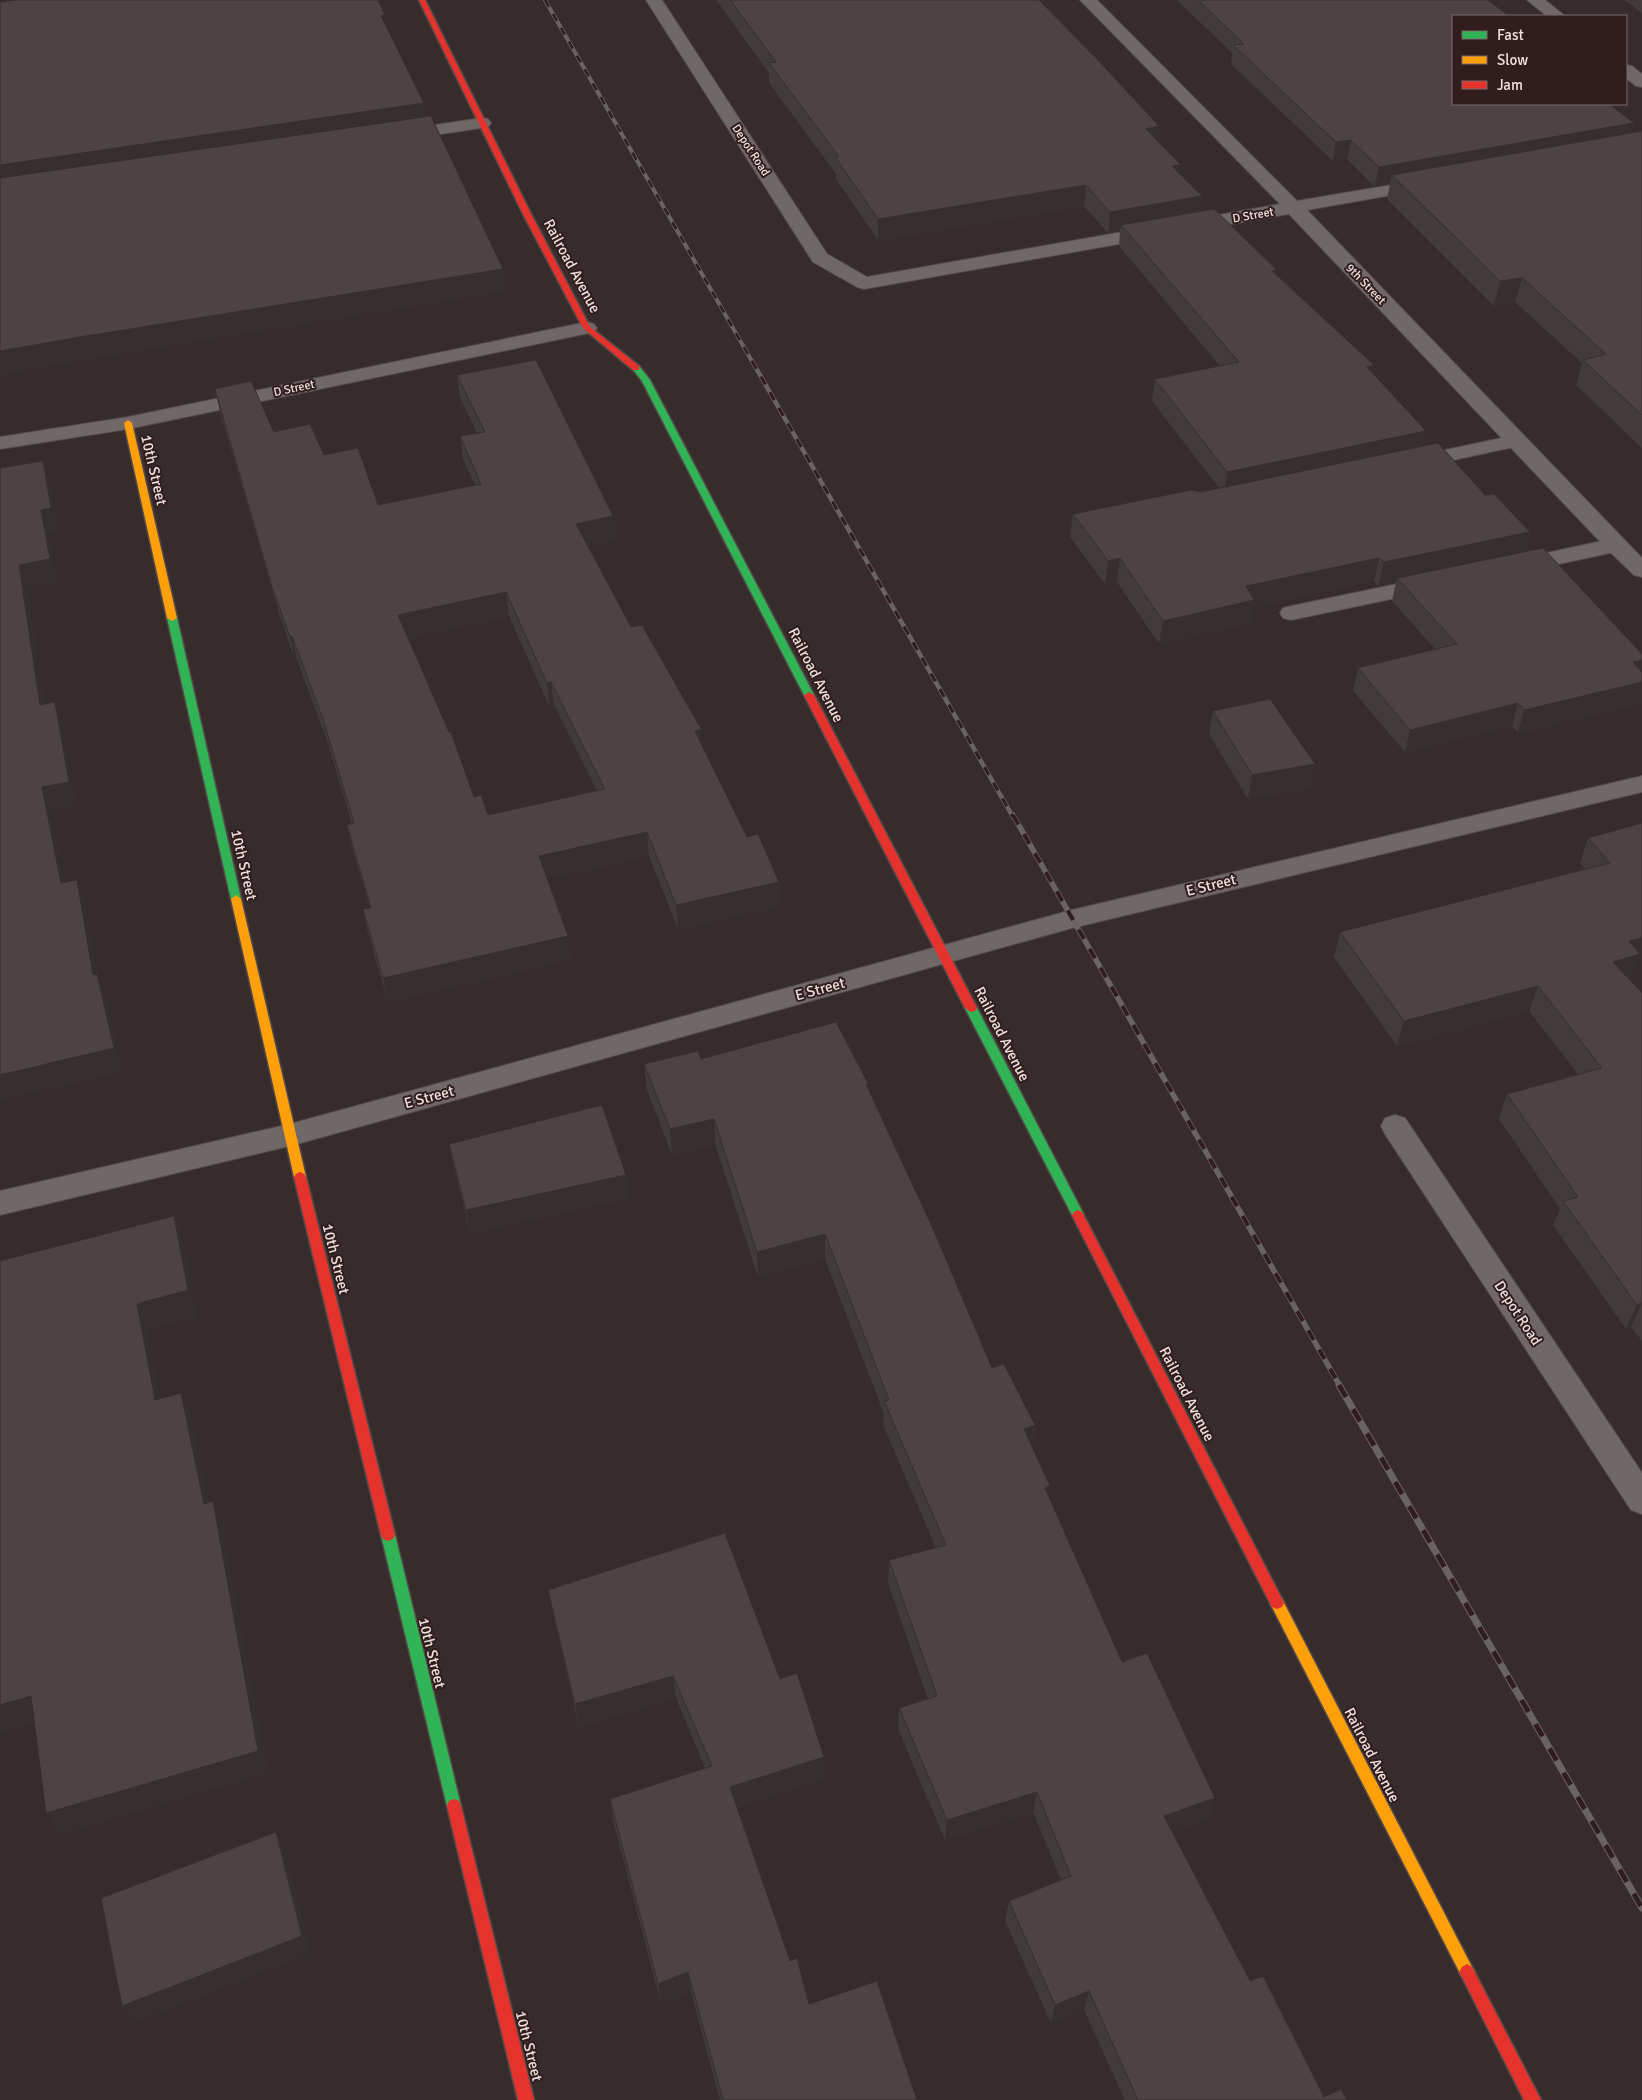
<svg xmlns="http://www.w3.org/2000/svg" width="1642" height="2100" font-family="Signika,sans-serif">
	<rect width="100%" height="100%" fill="#372c2c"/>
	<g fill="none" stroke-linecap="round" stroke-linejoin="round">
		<g stroke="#544a49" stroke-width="2">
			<g id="lane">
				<path d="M1516,435l7,2 3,4 -3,4 -111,24 -7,-2 -3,-4 3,-4 7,-2z"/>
				<path d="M1616,538l8,2 3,5 -3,5 -107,23 -8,-2 -3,-5 3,-5z"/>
				<path d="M1431,577l8,2 3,5 -3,5 -148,31 -8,-2 -3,-5 3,-5 8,-2z"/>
			</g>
		</g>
		<g stroke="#544a49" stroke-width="2">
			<g id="street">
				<path d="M646,0h16l165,254 40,23 413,-73 -200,-204h17l200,201 129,-22 6,1 3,4 -3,4 -6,1 -119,21 335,348v19l-8,-2 -26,-25 -319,-336 -425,75 -7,-2 -44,-25z"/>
				<path d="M1527,0h18l20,16h-18z"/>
				<path d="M1626,65l6,1 10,8v13l-6,-1 -10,-8z"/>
				<path d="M482,118l6,1 3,4 -3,4 -88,13 -6,-1 -3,-4 3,-4 6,-1z"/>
				<path d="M587,322l7,2 3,4 -3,4 -466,97 -128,20v-12l128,-20z"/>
				<path d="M1642,776v16l-570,136 -782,218 -290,69v-24l290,-67 782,-214z"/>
				<path d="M1395,1115l10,3 237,355v41l-11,-4 -246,-376 -4,-8 4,-8z"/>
			</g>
		</g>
		<g stroke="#544a49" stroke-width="3">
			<g id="fast">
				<path d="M633,366h6l11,14 164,315 -2,2h-6l-2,-2 -162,-314 -10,-13z"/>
				<path d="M172,615l5,3 64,281 -5,4 -5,-4 -64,-281z"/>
				<path d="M971,1004l6,4 107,207 -2,3h-8l-2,-3 -107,-207z"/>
				<path d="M388,1529l5,2 2,4 66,271 -2,5 -5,2 -5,-2 -2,-5 -66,-271 2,-4z"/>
			</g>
		</g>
		<g stroke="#544a49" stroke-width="3">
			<g id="slow">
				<path d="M128,420l4,3 45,195 -5,3 -5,-3 -43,-195z"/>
				<path d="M236,895l5,4 65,278 -2,3h-8l-2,-3 -63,-278z"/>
				<path d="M1277,1597l5,2 190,368 3,5 -3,5 -5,3 -5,-3 -190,-370 -2,-4 2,-4z"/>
			</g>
		</g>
		<g stroke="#544a49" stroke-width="3">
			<g id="jam">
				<path d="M419,0h6l106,214 59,113 49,39v4h-6l-50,-42 -60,-114z"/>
				<path d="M809,692l5,3 163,313 -2,3 -4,1 -6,-4 -161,-313z"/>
				<path d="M300,1172l4,2 2,3 89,358 -2,4 -5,2 -5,-2 -2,-4 -87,-358 2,-3z"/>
				<path d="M1078,1210l4,2 200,387 2,4 -2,4 -5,2 -5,-2 -200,-392 2,-3z"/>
				<path d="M454,1799l5,2 2,5 73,294h-16l-71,-294 2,-5z"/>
				<path d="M1467,1964l5,3 69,133h-17l-62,-123 -3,-5 3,-5z"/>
			</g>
		</g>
		<use href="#lane" fill="#706868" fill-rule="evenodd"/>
		<use href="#street" fill="#706868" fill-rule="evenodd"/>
		<use href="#fast" fill="#30b455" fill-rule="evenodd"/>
		<use href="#slow" fill="#ff9f0a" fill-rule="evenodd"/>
		<use href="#jam" fill="#e5322d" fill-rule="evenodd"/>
		<g stroke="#6b6363" stroke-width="4">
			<path id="rail-far3" d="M545,0l208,363"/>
		</g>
		<g stroke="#6b6363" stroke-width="4.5">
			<path id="rail-far2" d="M752,361l261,456"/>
		</g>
		<g stroke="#6b6363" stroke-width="5.5">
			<path id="rail-far1" d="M1013,815l327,571"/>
		</g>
		<g stroke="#6b6363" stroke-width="7">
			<path id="rail" d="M1339,1385l303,523"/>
		</g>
		<use href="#rail-far3" stroke="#311d1e" stroke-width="2.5" stroke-dasharray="8" stroke-linecap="butt"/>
		<use href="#rail-far2" stroke="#311d1e" stroke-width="3" stroke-dasharray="9" stroke-linecap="butt"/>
		<use href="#rail-far1" stroke="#311d1e" stroke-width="4" stroke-dasharray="11" stroke-linecap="butt"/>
		<use href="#rail" stroke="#311d1e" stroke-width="5" stroke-dasharray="14" stroke-linecap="butt"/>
	</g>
	<g fill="#433a3a" fill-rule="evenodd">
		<path d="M716,0h323l120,126 -2,14 23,35 20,36 76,63 98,91 -1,8 49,73 63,49 45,37 -6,20 118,151 -124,30 -6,-7 -107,26 -52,-61 5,-23 77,-19 -43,-48 4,-19 -18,4 -4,-5 -121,26 -3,16 -91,21 -42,-62 -12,2 -35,-47 3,-23 146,-26 -67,-87 3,-22 65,-13 -101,-120 1,-15 -12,2 -24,-27 -206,34 -42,-61v-5l-67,-91v-10z"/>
		<path d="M1177,0h311l-35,16 181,107 -3,10 11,-2v317l-66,-63 6,-22 -67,-61 -21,4 -107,-107 3,-15 -15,3 -28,-28 -14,2 -102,-97 1,-11z"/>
		<path d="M1624,0h18v13z"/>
		<path d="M457,375l156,141 2,24 -27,5 43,82 70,102v15l79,162 -102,23 -29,-73 -102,23 24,80 -183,43 -20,-69 -5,-24 7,-1 -18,-60 -5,-23 5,-1 -24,-81 -31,-83h-2l-17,-50 -58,-198 -5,-23 59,43 50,23 54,50 97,-19 -12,-27 -3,-23 17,-3 -17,-35zM509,616l40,90 5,-1 43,85 -109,25 -14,-18 -66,-160z"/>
		<path d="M1213,711l102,53 -5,24 -62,11 -39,-65z"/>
		<path d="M1642,823v137l-4,1 -8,19 12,13v348l-11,-14 -5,2 -73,-104 7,-16 -61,-90 8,-25 71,-20 -49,-63 -132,35 -63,-89 6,-25 245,-63 -5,-6 8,-25z"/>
		<path d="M701,1059l167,29 124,280 43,57 -3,23 16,47 74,167 93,136 -6,21 -37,13 78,149 74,116 23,3h-222l-41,-90 -33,13 -46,-102 4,-20 52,-21 -28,-68 -88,28 -47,-111 1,-21 29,-9 -40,-116 1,-23 47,-12 -53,-123 1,-11 -59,-155 -67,18 -43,-133 -43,11 -25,-65 -3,-26z"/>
		<path d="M449,1144l177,31 3,23 -159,35 -16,-66z"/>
		<path d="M548,1590l232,89 44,100 -87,28 53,154 19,43 108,96h-197l-29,-108 -30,11 -48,-183 -3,-21 95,-31 -29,-70 -97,29 -26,-114z"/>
	</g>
	<g fill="#372f2f">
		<path d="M0,0h75l-75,10z"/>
		<path d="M385,15l3,21 -7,-20z"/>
		<path d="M424,103l3,21 -427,63v-22z"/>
		<path d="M1634,123l-5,19 -237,33 -2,9 -15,3 4,-20z"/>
		<path d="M1159,126l-3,21 -10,-18z"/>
		<path d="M1351,140l-4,19 -14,2 3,-19z"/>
		<path d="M1181,165l-2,21 -7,-20z"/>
		<path d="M1086,185l-2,21 -206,34v-21z"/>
		<path d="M1202,196l-3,21 -78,8 -1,6 -12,2 2,-21z"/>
		<path d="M503,269l3,22 -426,70 -80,14v-24l74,-13z"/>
		<path d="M1522,278l-7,24 -21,4 6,-25z"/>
		<path d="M1374,365l-4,22 -3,-20z"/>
		<path d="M1426,431l-5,22 -197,41 3,-22z"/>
		<path d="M43,461l7,23 8,48 -10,2 9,48 -30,6 21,141 -8,-24 -21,-140 22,-55z"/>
		<path d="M613,516l2,24 -37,7 -2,-23z"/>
		<path d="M1530,532l-7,23 -126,23 -1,4 -18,4 6,-24z"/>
		<path d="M1120,558l-3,24 -12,2 3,-23z"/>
		<path d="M1379,558l-5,23 -121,26 -3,16 -91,21 4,-23 83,-35z"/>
		<path d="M506,592l3,24 -107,22 -4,-23z"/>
		<path d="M292,636l5,24h-2l-5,-23z"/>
		<path d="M1642,660v11l-9,-9z"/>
		<path d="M551,682l3,23 -5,1 -2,-23z"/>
		<path d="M1642,682v21l-124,30 6,-23z"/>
		<path d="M55,702l7,24 14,79 -26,6 19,96 -8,-24 -19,-96z"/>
		<path d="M1518,703l-6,23 -107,26 5,-22z"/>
		<path d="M701,729l1,24 -7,-22z"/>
		<path d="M1315,764l-5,24 -62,11 4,-24z"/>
		<path d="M647,832l2,24 -107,24 -3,-24z"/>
		<path d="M77,880l8,23 16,95 -8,-23z"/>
		<path d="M779,882l1,24 -102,23 -2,-24z"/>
		<path d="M568,936l3,23 -183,43 -5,-24z"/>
		<path d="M1642,938v22l-4,1 -7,18 -27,8 9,-25 16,-21z"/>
		<path d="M97,974l9,23 16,75 -122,28v-25z"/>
		<path d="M1538,986l-9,25 -132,35 7,-25z"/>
		<path d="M714,1119l1,25 -43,11 -2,-26z"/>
		<path d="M626,1175l3,23 -159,35 -4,-23z"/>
		<path d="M174,1216l10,27 13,74 -50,13 18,96 -10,-26 -18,-96z"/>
		<path d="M825,1234v25l-67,18 -1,-25z"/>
		<path d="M1642,1303l-11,24 -5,2 11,-24z"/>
		<path d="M181,1393l10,25 23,110 -10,-24z"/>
		<path d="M1035,1425l-3,24 -8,-20z"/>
		<path d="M1050,1486l-4,24 -1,-22z"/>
		<path d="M213,1501l9,25 46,247 -209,62 -13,-22z"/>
		<path d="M673,1676l3,22 -97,29 -4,-23z"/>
		<path d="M31,1696l14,23 -45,14v-28z"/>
		<path d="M824,1757v22l-93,30 -1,-22z"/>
		<path d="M1037,1792l-4,20 -88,28 2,-20z"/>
		<path d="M1215,1798l-6,21 -51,18 6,-21z"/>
		<path d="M276,1832l8,19 27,103 -178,69 -11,-17z"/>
		<path d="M688,1972l3,20 -30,11 -3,-19z"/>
		<path d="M1089,1991l-5,19 -33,13 4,-18z"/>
	</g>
	<g fill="#4e4343" stroke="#372f2f" fill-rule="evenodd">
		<path d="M16,0h362l7,15 -4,1 43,87 -424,62v-163z"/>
		<path d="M730,0h309l57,58 63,68 -13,3 35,36 -9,1 30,30 -92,16 -24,-27 -208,34 -42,-61 3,-1 -70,-94 7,-1z"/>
		<path d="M1198,0h290l21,16h-56v88h156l25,19 -255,44 -28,-27 -15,2 -103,-97 11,-1z"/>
		<path d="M431,116l72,153 -429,69 -74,13v-173z"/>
		<path d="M1642,131v284l-59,-55 23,-6 -84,-76 -22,3 -108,-106z"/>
		<path d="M1214,209l63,61 -5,1 102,94 -7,2 59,64 -199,41 -72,-93 84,-17 -118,-137z"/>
		<path d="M536,360l77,156 -37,8 55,103 11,-2 59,104 -6,2 52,106 11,-3 21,48 -103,23 -29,-73 -108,24 29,80 -185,42 -20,-69 8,-1 -24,-83 7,-2 -31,-104 -31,-83 -2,1 -18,-50 -57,-198 36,-8 23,51 36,-8 14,31 34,-7 20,57 103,-21 -21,-48 25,-4 -28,-57zM506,592l41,91 4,-1 54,107 -117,26 -7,-20 -7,2 -23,-65h-2l-51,-117z"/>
		<path d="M1438,443l47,52 9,-1 36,38 -146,30 -5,-4 -133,28 8,14 -91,21 -43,-63 -12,3 -35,-47 118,-24 10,2z"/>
		<path d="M43,461l8,47 -10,2 9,49 -31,6 21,140 15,-3 14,80 -27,5 19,96 16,-3 16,95 4,-1 17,74 -114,27v-607z"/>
		<path d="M1543,548l99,106v6l-9,2 9,10v10l-118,28 -6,-7 -108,27 -52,-62 99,-24 -60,-66z"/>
		<path d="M1270,699l45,65 -63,11 -39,-64z"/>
		<path d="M1642,823v115l-13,3 11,13 -27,8 29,31v310l-5,2 -74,-104 15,-4 -71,-103 95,-26 -64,-82 -134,35 -64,-89 270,-69 -22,-25z"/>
		<path d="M836,1022l32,61 -2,1 68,147 58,137 12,-4 31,61 -11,4 26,57 -5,2 77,174 25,-9 68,145 -51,18 86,165 13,-5 61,121 17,-8 6,11h-209l-49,-109 -34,14 -46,-104 62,-25 -34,-84 -90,28 -48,-112 38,-12 -48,-136 57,-15 -62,-144 5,-1 -64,-166 -68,18 -43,-133 -44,10 -26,-65 54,-13 3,8z"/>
		<path d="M602,1105l24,70 -160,35 -17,-66z"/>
		<path d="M174,1216l14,74 -51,14 18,96 26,-7 23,111 9,-3 45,250 -212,62 -15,-117 -31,9v-444z"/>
		<path d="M725,1533l55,146 17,-6 27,84 -94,30 60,174 7,-3 12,46 68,-23 40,119h-194l-35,-128 -30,12 -48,-185 102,-33 -39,-90 -98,28 -27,-114z"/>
		<path d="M276,1832l26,104 -180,70 -21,-108z"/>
	</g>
	<g text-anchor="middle" stroke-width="4" stroke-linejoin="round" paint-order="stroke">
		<g font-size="12" fill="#efe1e0" stroke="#311d1e">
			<text transform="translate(751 150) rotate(57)" y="4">Depot Road</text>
			<text transform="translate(1253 215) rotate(-10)" y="4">D Street</text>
			<text transform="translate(1366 284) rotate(46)" y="4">9th Street</text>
			<text transform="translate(294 388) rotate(-12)" y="4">D Street</text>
		</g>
		<g font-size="15" fill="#efe1e0" stroke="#311d1e">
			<text transform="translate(572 266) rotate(62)" y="5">Railroad Avenue</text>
			<text transform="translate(154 470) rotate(77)" y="5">10th Street</text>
			<text transform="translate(816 675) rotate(63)" y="5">Railroad Avenue</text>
			<text transform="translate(244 865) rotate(77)" y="5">10th Street</text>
			<text transform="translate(1211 885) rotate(-14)" y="5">E Street</text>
			<text transform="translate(820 989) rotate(-15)" y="5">E Street</text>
			<text transform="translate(1002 1034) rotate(63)" y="5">Railroad Avenue</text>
			<text transform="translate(429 1097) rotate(-15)" y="5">E Street</text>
			<text transform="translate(336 1259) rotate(76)" y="5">10th Street</text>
			<text transform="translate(1518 1313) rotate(57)" y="5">Depot Road</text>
			<text transform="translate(1187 1394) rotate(63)" y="5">Railroad Avenue</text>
			<text transform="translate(432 1653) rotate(76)" y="5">10th Street</text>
			<text transform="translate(1372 1755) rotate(63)" y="5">Railroad Avenue</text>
			<text transform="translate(529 2046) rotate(76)" y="5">10th Street</text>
		</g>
	</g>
	<rect x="1452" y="15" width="175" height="90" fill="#311d1e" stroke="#7d6b6c"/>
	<rect x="1462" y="31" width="25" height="8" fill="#30b455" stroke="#7d6b6c"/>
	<text x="1497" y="40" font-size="15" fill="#efe1e0">Fast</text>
	<rect x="1462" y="56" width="25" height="8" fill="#ff9f0a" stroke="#7d6b6c"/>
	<text x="1497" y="65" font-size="15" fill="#efe1e0">Slow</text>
	<rect x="1462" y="81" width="25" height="8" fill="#e5322d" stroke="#7d6b6c"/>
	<text x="1497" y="90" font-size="15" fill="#efe1e0">Jam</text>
</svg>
